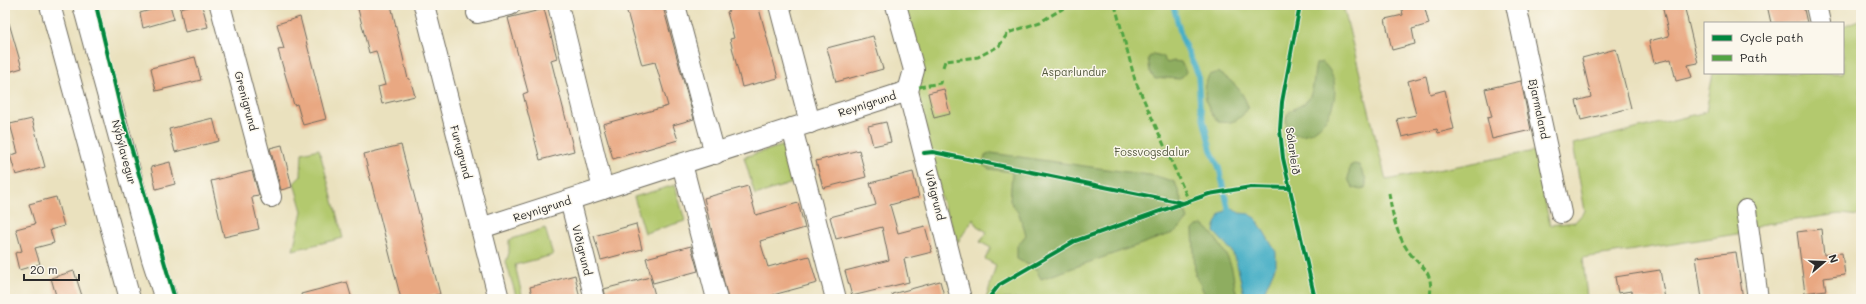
<svg xmlns="http://www.w3.org/2000/svg" width="1866" height="304" font-family="Mali,sans-serif">
	<rect width="100%" height="100%" fill="#fbf7ec"/>
	<filter id="ink" filterUnits="userSpaceOnUse"><feTurbulence type="fractalNoise" baseFrequency=".025" numOctaves="2"/><feDisplacementMap in="SourceGraphic" scale="8" xChannelSelector="R" yChannelSelector="G"/><feConvolveMatrix kernelMatrix="1 2 1 2 8 2 1 2 1" color-interpolation-filters="sRGB"/></filter>
	<filter id="wash" filterUnits="userSpaceOnUse"><feTurbulence type="fractalNoise" baseFrequency=".012" numOctaves="4" result="noise"/><feDisplacementMap in="SourceGraphic" scale="16" xChannelSelector="R" yChannelSelector="G"/><feGaussianBlur stdDeviation="0.9" result="paint"/><feColorMatrix in="noise" values="0 0 0 0 0 0 0 0 0 0 0 0 0 0 0 0 0 1.4 0 .05"/><feComposite in="paint" operator="in"/></filter>
	<g filter="url(#wash)">
		<rect width="100%" height="100%" fill="#eae1be"/>
		<g fill="#b3c96e" stroke="#6f7a4c">
			<path d="M901,5h442l43,175 148,-29 16,74 25,-3 10,-11 -12,-67 133,-32 7,-39h130v-47l18,-7v197l-21,-2 -75,10 -28,10 -154,24 4,41h-601l10,-34 -11,-6 6,-11 -11,-6 7,-10 -10,-6 -4,-7 -15,23 -34,-89z"/>
			<path d="M785,145l11,37 -41,13 -11,-38z"/>
			<path d="M319,149l24,89 -50,12 9,-39 -8,-28 7,-7 1,-23z"/>
			<path d="M675,185l10,36 -40,12 -11,-36z"/>
			<path d="M545,228l8,27 -38,10 8,34h-6l-11,-37 3,-9v-13z"/>
		</g>
		<g fill="#8ead61" stroke="#5c6c46">
			<path d="M1153,54l9,2 5,7 7,-2 7,1 5,10 -6,7 -14,-1 -11,1 -5,-7 -2,-14z"/>
			<path d="M1322,62c29,22 5,84 -33,71 -11,-28 11,-21 20,-35 6,-11 4,-23 7,-34z"/>
			<path d="M1218,72c15,9 25,19 30,35 -7,13 -15,17 -30,15 -12,-15 -17,-28 -9,-47z"/>
			<path d="M991,153l165,23 19,6 13,37 -12,13 -135,47 -5,-10 -19,-10v-13l9,-11 -7,-21 -9,-13 2,-29 -23,-3 -6,-4 2,-9z"/>
			<path d="M1354,164l5,1 7,14v8l-5,3 -9,-3 -4,-8 2,-13z"/>
			<path d="M1203,225c9,6 25,30 28,41 4,11 2,23 8,33h-32l-12,-25 -2,-44 4,-4z"/>
		</g>
		<path fill="#46afc6" stroke="#386d78" d="M1233,208l6,5 11,1 7,6 19,32v13l-15,34h-16l-9,-39 -5,-10 -17,-18 1,-6 6,-13z"/>
		<g fill="none" stroke-linecap="round" stroke-linejoin="round">
			<path stroke="#46afc6" stroke-width="5.5" d="M1173,5l9,34 16,35 2,32 11,44 8,18 11,48"/>
		</g>
		<g id="blocks">
			<g fill="#e9a882">
				<path d="M152,5h18l4,14 -31,9 -3,-15 14,-4z"/>
				<path d="M192,5h10l6,22 -23,5 -5,-24z"/>
				<path d="M357,5h34l17,74h2l5,17 -33,8 -4,-17 7,-2 -9,-34 -7,2z"/>
				<path d="M635,5h18l1,5 9,-3 31,112 -21,6 5,15 -65,19 -10,-35 65,-18 -13,-44 -13,3 -16,-57z"/>
				<path d="M728,5h30l20,73 -36,9 -12,-48 4,-1 -7,-26 2,-1z"/>
				<path d="M1401,5h23l5,19 -17,5 3,15 -23,6 -7,-31 18,-4z"/>
				<path d="M1662,5h22l14,58 -10,2 4,12 -16,4 -5,-22 -17,4 -5,-22 20,-5z"/>
				<path d="M1767,5h36l4,18h-36z"/>
				<path d="M544,9l13,49 -6,2 23,91 -34,9 -17,-66 5,-2 -20,-74z"/>
				<path d="M300,17l26,102 -23,6 -6,-21 -3,1 -16,-55 6,-1 -7,-25z"/>
				<path d="M9,23l13,45 -17,5v-49z"/>
				<path d="M873,36l10,33 -47,13 -9,-34z"/>
				<path d="M1616,49l15,59 -50,12 -5,-19 15,-4 -9,-39z"/>
				<path d="M195,57l6,23 -45,11 -5,-23z"/>
				<path d="M1426,76l4,18 15,-4 9,39 -16,4 -1,-4 -35,8 -5,-18 19,-4 -8,-34z"/>
				<path d="M1521,81l10,49 -39,9 -5,-21 5,-1 -7,-28z"/>
				<path d="M944,89l6,25 -16,4 -6,-25z"/>
				<path d="M213,118l6,23 -44,11 -6,-23z"/>
				<path d="M32,119l13,48 -29,8 -6,-20 8,-2 -8,-29z"/>
				<path d="M886,122l5,20 -18,4 -5,-20z"/>
				<path d="M282,145l10,42 -11,3 -11,-42z"/>
				<path d="M401,145l39,149 -20,5h-19l-37,-145z"/>
				<path d="M859,150l7,27 -43,11 -7,-27z"/>
				<path d="M170,162l5,22 -19,5 -5,-22z"/>
				<path d="M252,171l7,24 -7,1v3l7,30 -35,8 -13,-56z"/>
				<path d="M913,172l6,25 -29,8 8,28 27,-7 7,26 -28,7 5,23 -57,14 -7,-25 44,-11 -7,-33 -46,12 -6,-22 46,-12 -6,-22z"/>
				<path d="M748,186l8,29 42,-12 7,25 -45,13 8,26 41,-11 8,27 -44,12 1,4h-46l-24,-101z"/>
				<path d="M56,197l8,29 -14,4 4,13 -19,5 5,16 -21,6 -4,-17 7,-2 -6,-22 19,-5 -6,-20z"/>
				<path d="M636,224l6,25 -41,11 -7,-24z"/>
				<path d="M1821,229l3,26 18,-2 3,22 -21,3 2,12 -21,3 -8,-61z"/>
				<path d="M691,246l7,25 -45,12 -7,-25z"/>
				<path d="M1736,252l7,47h-41l-6,-42z"/>
				<path d="M1660,270l5,29h-31l-2,-8 -14,2 -3,-16z"/>
				<path d="M74,271l9,28h-26l-6,-21z"/>
				<path d="M575,275l5,24h-47l-3,-12z"/>
				<path d="M650,277l6,22h-50l-2,-10z"/>
				<path d="M940,281l5,18h-52l-1,-5z"/>
				<path d="M347,282l5,17h-50l-1,-5z"/>
			</g>
		</g>
	</g>
	<g filter="url(#ink)">
		<use href="#blocks" fill-opacity="0" stroke="#6e6b5e" stroke-width="1"/>
		<g fill="none" stroke-linecap="round" stroke-linejoin="round">
			<g stroke="#6e6b5e" stroke-width="22">
				<g id="street">
					<path d="M50,5l80,294"/>
					<path d="M220,5l51,192"/>
					<path d="M424,5l75,294"/>
					<path d="M558,5l45,184"/>
					<path d="M675,5l40,149"/>
					<path d="M779,5l31,118"/>
					<path d="M896,5l18,65 -6,21 53,208"/>
					<path d="M1516,5l45,208"/>
					<path d="M1816,5l4,18"/>
					<path d="M477,13l33,-8"/>
					<path d="M792,128l44,171"/>
					<path d="M682,164l35,135"/>
					<path d="M570,200l25,99"/>
					<path d="M1746,210l12,89"/>
					<path d="M481,228l427,-137"/>
				</g>
			</g>
			<g stroke="#6e6b5e" stroke-width="24">
				<path id="primary" d="M84,5l69,254 13,40"/>
			</g>
			<use href="#street" stroke="#fff" stroke-width="20"/>
			<use href="#primary" stroke="#fff" stroke-width="22"/>
			<g stroke="#51a443" stroke-width="3" stroke-dasharray="6 3" stroke-linecap="butt">
				<path d="M1115,5l20,75 54,121"/>
				<path d="M943,67l2,-6 33,-4 21,-11 9,-13 32,-11 29,-17"/>
				<path d="M919,87l21,-4 1,-4"/>
				<path d="M1389,193c3,19 6,36 16,53 15,25 29,19 25,53"/>
			</g>
			<g stroke="#fbf7ec" stroke-width="6">
				<g id="cycleway">
					<path d="M96,5l27,114 52,180"/>
					<path d="M1300,5l-18,97 -2,28 3,28 32,141"/>
					<path d="M924,153l9,-1 250,51"/>
					<path d="M988,299l11,-14 76,-44 134,-47 42,-7 39,1"/>
				</g>
			</g>
			<use href="#cycleway" stroke="#00873e" stroke-width="4"/>
		</g>
	</g>
	<g text-anchor="middle" stroke-width="3" stroke-linejoin="round" paint-order="stroke">
		<g font-size="11" fill="#545a3f" stroke="#fbf7ec">
			<text x="1074" y="76">Asparlundur</text>
			<text x="1152" y="156">Fossvogsdalur</text>
		</g>
		<g font-size="11" fill="#2b2b2b" stroke="#fbf7ec">
			<text transform="translate(246 101) rotate(75)" y="4">Grenigrund</text>
			<text transform="translate(867 104) rotate(-18)" y="4">Reynigrund</text>
			<text transform="translate(1539 109) rotate(78)" y="4">Bjarmaland</text>
			<text transform="translate(1293 151) rotate(82)" y="4">Sólarleið</text>
			<text transform="translate(124 152) rotate(75)" y="4">Nýbýlavegur</text>
			<text transform="translate(461 152) rotate(75)" y="4">Furugrund</text>
			<text transform="translate(935 195) rotate(76)" y="4">Víðigrund</text>
			<text transform="translate(542 209) rotate(-18)" y="4">Reynigrund</text>
			<text transform="translate(582 250) rotate(76)" y="4">Víðigrund</text>
		</g>
	</g>
	<rect width="1866" height="304" fill="none" stroke="#fbf7ec" stroke-width="20"/>
	<rect x="1704" y="22" width="140" height="52" fill="#fbf7ec" stroke="#a8a59f"/>
	<rect x="1712" y="35" width="20" height="6" fill="#00873e" stroke="#a8a59f"/>
	<text x="1740" y="42" font-size="12" fill="#2b2b2b">Cycle path</text>
	<rect x="1712" y="55" width="20" height="6" fill="#51a443" stroke="#a8a59f"/>
	<text x="1740" y="62" font-size="12" fill="#2b2b2b">Path</text>
	<g transform="translate(1824 262) rotate(71)" stroke="#fbf7ec" stroke-width="3" paint-order="stroke">
	<path d="M0-3L7 15L0 10L-7 15Z" fill="#2b2b2b"/>
	<text y="-6" font-size="11" font-weight="bold" text-anchor="middle" fill="#2b2b2b">N</text>
	</g>
	<path d="M24 274v6h55v-6" fill="none" stroke="#2b2b2b" stroke-width="2"/>
	<text x="30" y="274" font-size="12" fill="#2b2b2b" stroke="#fbf7ec" stroke-width="3" paint-order="stroke">20 m</text>
</svg>
